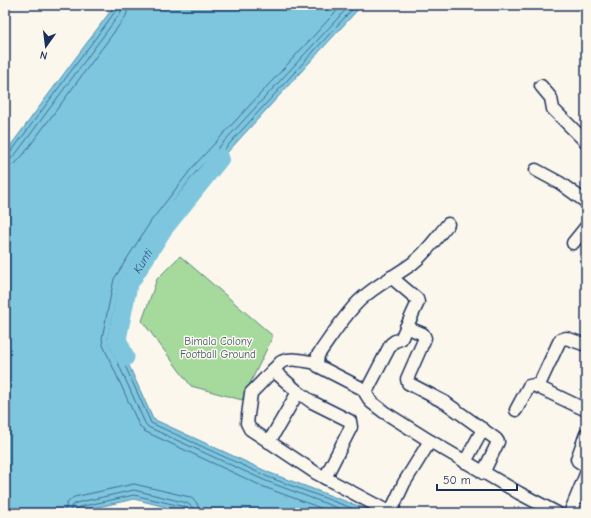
<svg xmlns="http://www.w3.org/2000/svg" width="591" height="518" font-family="'Comic Neue',sans-serif">
	<rect width="100%" height="100%" fill="#fbf7ec"/>
	<filter id="ink" filterUnits="userSpaceOnUse"><feTurbulence type="fractalNoise" baseFrequency=".025" numOctaves="2"/><feDisplacementMap in="SourceGraphic" scale="8" xChannelSelector="R" yChannelSelector="G"/><feConvolveMatrix kernelMatrix="1 2 1 2 8 2 1 2 1" color-interpolation-filters="sRGB"/></filter>
	<g filter="url(#ink)">
		<path fill="#a5da9c" stroke="#60847d" d="M180,256l93,80 -31,64 -51,-14 -49,-65 15,-42z"/>
		<path fill="#7dc6de" stroke="#568aab" d="M115,5h247l-159,174 -40,50 -35,56 -11,54 36,80 117,54 107,40h-187l-56,-14 -63,14h-66v-360z"/>
		<g fill="none" stroke-linecap="round" stroke-linejoin="round">
			<g stroke="#426b91" stroke-width="1">
				<path d="M350,5l-154,167 -40,52 -36,57 -12,57 1,5 36,80 3,4 118,54 85,32"/>
				<path d="M356,5l-156,171 -40,51 -36,56 -11,56 38,84 117,54 97,36"/>
				<path d="M5,155l4,-1 5,-6 103,-139 1,-4"/>
				<path d="M5,160l7,-2 6,-7 103,-139 2,-7"/>
				<path d="M5,166l10,-2 8,-9 103,-139 3,-11"/>
				<path d="M64,513l3,-10 7,-6 60,-13 56,13 7,6 3,10"/>
				<path d="M70,513l1,-6 5,-4 58,-13 53,13 5,4 2,6"/>
				<path d="M75,513l1,-3 3,-3 55,-12 51,12 3,3v3"/>
				<path d="M334,513l-70,-26 -120,-56 -5,-6 -36,-80 -1,-7 12,-59 37,-58 41,-53 150,-163"/>
			</g>
			<path stroke="#7dc6de" stroke-width="19" id="s1" d="M125,357l-8,-18 11,-54 35,-56 57,-71"/>
			<g stroke="#1b2f5e" stroke-width="15">
				<g id="minor">
					<path d="M541,86l10,12 2,11 33,33"/>
					<path d="M536,170l24,13 26,19"/>
					<path d="M448,224c-11,13 -21,28 -35,39 -17,13 -38,22 -54,38 -16,16 -28,36 -41,54l-1,8 1,3 45,23 8,13 13,10 46,29 89,52 38,20"/>
					<path d="M573,243l13,-16"/>
					<path d="M406,327l17,7 2,4 -18,41 1,4 38,20 50,36 2,3 -15,31"/>
					<path d="M317,363c-12,-2 -25,-6 -36,-1l-30,31 -4,30 3,6 66,44 71,38 5,-2 12,-26 26,-42"/>
					<path d="M273,370l25,22 14,10 38,19 1,6 -26,51"/>
					<path d="M538,387l22,-47 6,-2 20,7"/>
					<path d="M366,392l25,-48 4,-3 6,-2 17,-37 -1,-3 -26,-22"/>
					<path d="M516,410l13,-24 5,-1 52,25"/>
					<path d="M586,434l-9,25 1,2 8,5"/>
					<path d="M269,442l29,-50"/>
					<path d="M465,462l18,-33"/>
					<path d="M570,513l16,-39"/>
				</g>
			</g>
			<use href="#minor" stroke="#fbf7ec" stroke-width="12"/>
		</g>
	</g>
	<g text-anchor="middle" stroke-width="3" stroke-linejoin="round" paint-order="stroke">
		<g font-size="11" fill="#3e5a6e" stroke="#fbf7ec">
			<text x="218" y="345">Bimala Colony<tspan x="218" dy="13">Football Ground</tspan></text>
		</g>
		<g font-size="12" font-style="italic" fill="#34557e" stroke="#fbf7ec">
			<text dy="4" stroke="none"><textPath href="#s1" startOffset="103">Kunti</textPath></text>
		</g>
	</g>
	<rect width="591" height="518" fill="none" stroke="#fbf7ec" stroke-width="20"/>
	<rect x="10" y="10" width="571" height="498" fill="none" stroke="#1b2f5e" stroke-width="1.5" filter="url(#ink)"/>
	<g transform="translate(46 46) rotate(194)" stroke="#fbf7ec" stroke-width="3" paint-order="stroke">
	<path d="M0-3L7 15L0 10L-7 15Z" fill="#1b2f5e"/>
	<text y="-6" font-size="11" font-weight="bold" text-anchor="middle" fill="#1b2f5e">N</text>
	</g>
	<path d="M437 484v6h80v-6" fill="none" stroke="#1b2f5e" stroke-width="2"/>
	<text x="443" y="484" font-size="12" fill="#1b2f5e" stroke="#fbf7ec" stroke-width="3" paint-order="stroke">50 m</text>
</svg>
